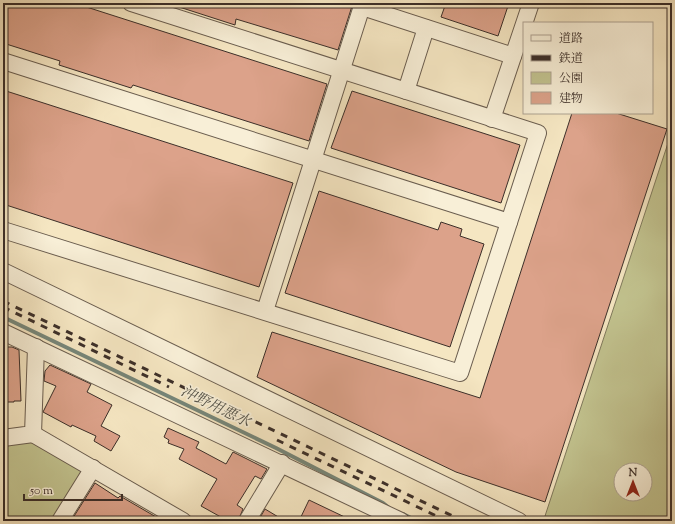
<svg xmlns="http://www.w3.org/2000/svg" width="675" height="524" font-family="'Sorts Mill Goudy','Noto Serif JP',serif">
	<rect width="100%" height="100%" fill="#f5e6c2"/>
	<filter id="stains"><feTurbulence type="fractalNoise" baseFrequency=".005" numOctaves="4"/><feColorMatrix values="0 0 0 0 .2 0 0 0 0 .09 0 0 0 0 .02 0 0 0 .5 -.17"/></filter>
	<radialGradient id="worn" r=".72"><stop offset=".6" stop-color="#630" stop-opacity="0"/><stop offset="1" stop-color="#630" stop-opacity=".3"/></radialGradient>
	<g fill="#c2c38f" stroke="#7f795c" fill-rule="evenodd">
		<path d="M672,131v390h-116l-11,-5zM621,470h24v24h-24z"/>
		<path d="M33,441l50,28 1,7 -28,45h-53v-77z"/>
	</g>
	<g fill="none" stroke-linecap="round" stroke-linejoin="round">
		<g stroke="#768679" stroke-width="4">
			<path d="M3,317l273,131 107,55 5,4"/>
			<path d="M403,514l14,7"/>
		</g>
	</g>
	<g fill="#dca28a" stroke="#3c2f29">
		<path d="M3,3h71l253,81 -18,57 -176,-56 -2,3 -72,-23 1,-4 -57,-18z"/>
		<path d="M174,3h179l-15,47 -102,-31 -1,6 -62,-20z"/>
		<path d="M446,3h63l-11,33 -57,-19z"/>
		<path d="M3,90l290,93 -34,104 -256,-83z"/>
		<path d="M352,91l168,54 -19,58 -170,-55z"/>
		<path d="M572,113h44l51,16 -122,373 -89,-30 -199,-95 15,-45 208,66z"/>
		<path d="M319,191l119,39 3,-8 21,7 -2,7 24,8 -34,103 -165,-54z"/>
		<path d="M4,347h8l7,3 2,51h-7v1h-11v-19h2z"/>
		<path d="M50,365l41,19 -4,8 25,13 -11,21 19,10 -9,15 -17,-10 2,-5 -24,-11 -1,2 -28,-15 13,-26 -12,-5 1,-10z"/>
		<path d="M168,428l31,14 -3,6 30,16 7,-12 34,17 -6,10 -6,-3 -18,29 6,4 -5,12h-10l-27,-15 16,-27 -38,-20 5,-10 -16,-6 1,-3 -5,-3z"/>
		<path d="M95,483l23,15 2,-2 43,25h-92z"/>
		<path d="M309,500l44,21h-54z"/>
		<path d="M265,509l20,12h-27z"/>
	</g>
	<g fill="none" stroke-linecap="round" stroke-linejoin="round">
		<g stroke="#6a5d4f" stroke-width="18">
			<g id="minor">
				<path d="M362,7l151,49"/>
				<path d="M3,61l506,161"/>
				<path d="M406,91l20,-63"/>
				<path d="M492,119l39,-116"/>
				<path d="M3,230l457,143 78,-240 -407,-130"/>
				<path d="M3,271l516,250"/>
				<path d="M265,311l98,-308"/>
				<path d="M3,332l398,189"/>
				<path d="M33,434l150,87"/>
				<path d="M3,438l30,-4 3,-87"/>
				<path d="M60,521l33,-53"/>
				<path d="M247,521l35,-58"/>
			</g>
		</g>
		<use href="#minor" stroke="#f8efd7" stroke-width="16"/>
		<g stroke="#3c2f29" stroke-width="3" stroke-dasharray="7 7" stroke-linecap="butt">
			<path d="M3,301l460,220"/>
			<path d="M3,307l166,80"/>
			<path d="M277,440l170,81"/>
		</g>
	</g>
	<g text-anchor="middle" stroke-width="3.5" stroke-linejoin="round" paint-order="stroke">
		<g font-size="15" font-style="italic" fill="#54534a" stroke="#f8efd7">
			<text transform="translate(216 406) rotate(26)" y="5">沖野用悪水</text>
		</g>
	</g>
	<rect width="675" height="524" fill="none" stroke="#f5e6c2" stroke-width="16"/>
	<rect x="4" y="4" width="667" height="516" fill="none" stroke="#3c2f29" stroke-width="2"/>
	<rect x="8" y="8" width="659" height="508" fill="none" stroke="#3c2f29"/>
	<rect x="523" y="22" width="130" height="92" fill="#f8efd7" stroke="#ada291"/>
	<rect x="531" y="35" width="20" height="6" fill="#f8efd7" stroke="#ada291"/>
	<text x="559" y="42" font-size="12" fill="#3c2f29">道路</text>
	<rect x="531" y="55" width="20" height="6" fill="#3c2f29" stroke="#ada291"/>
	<text x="559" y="62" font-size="12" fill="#3c2f29">鉄道</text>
	<rect x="531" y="72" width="20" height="12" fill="#c2c38f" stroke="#ada291"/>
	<text x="559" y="82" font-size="12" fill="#3c2f29">公園</text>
	<rect x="531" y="92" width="20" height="12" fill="#dca28a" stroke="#ada291"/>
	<text x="559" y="102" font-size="12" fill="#3c2f29">建物</text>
	<g transform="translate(633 482)"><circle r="19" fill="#f8efd7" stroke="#ada291"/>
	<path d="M0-3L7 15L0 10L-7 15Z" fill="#8f2418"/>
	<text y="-6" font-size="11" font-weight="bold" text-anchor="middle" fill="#3c2f29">N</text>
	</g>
	<path d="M24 494v6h98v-6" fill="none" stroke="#3c2f29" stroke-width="2"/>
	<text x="30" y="494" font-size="12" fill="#3c2f29" stroke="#f8efd7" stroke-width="3" paint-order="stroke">50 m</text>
	<rect width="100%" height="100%" filter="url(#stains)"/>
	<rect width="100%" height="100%" fill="url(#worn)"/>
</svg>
